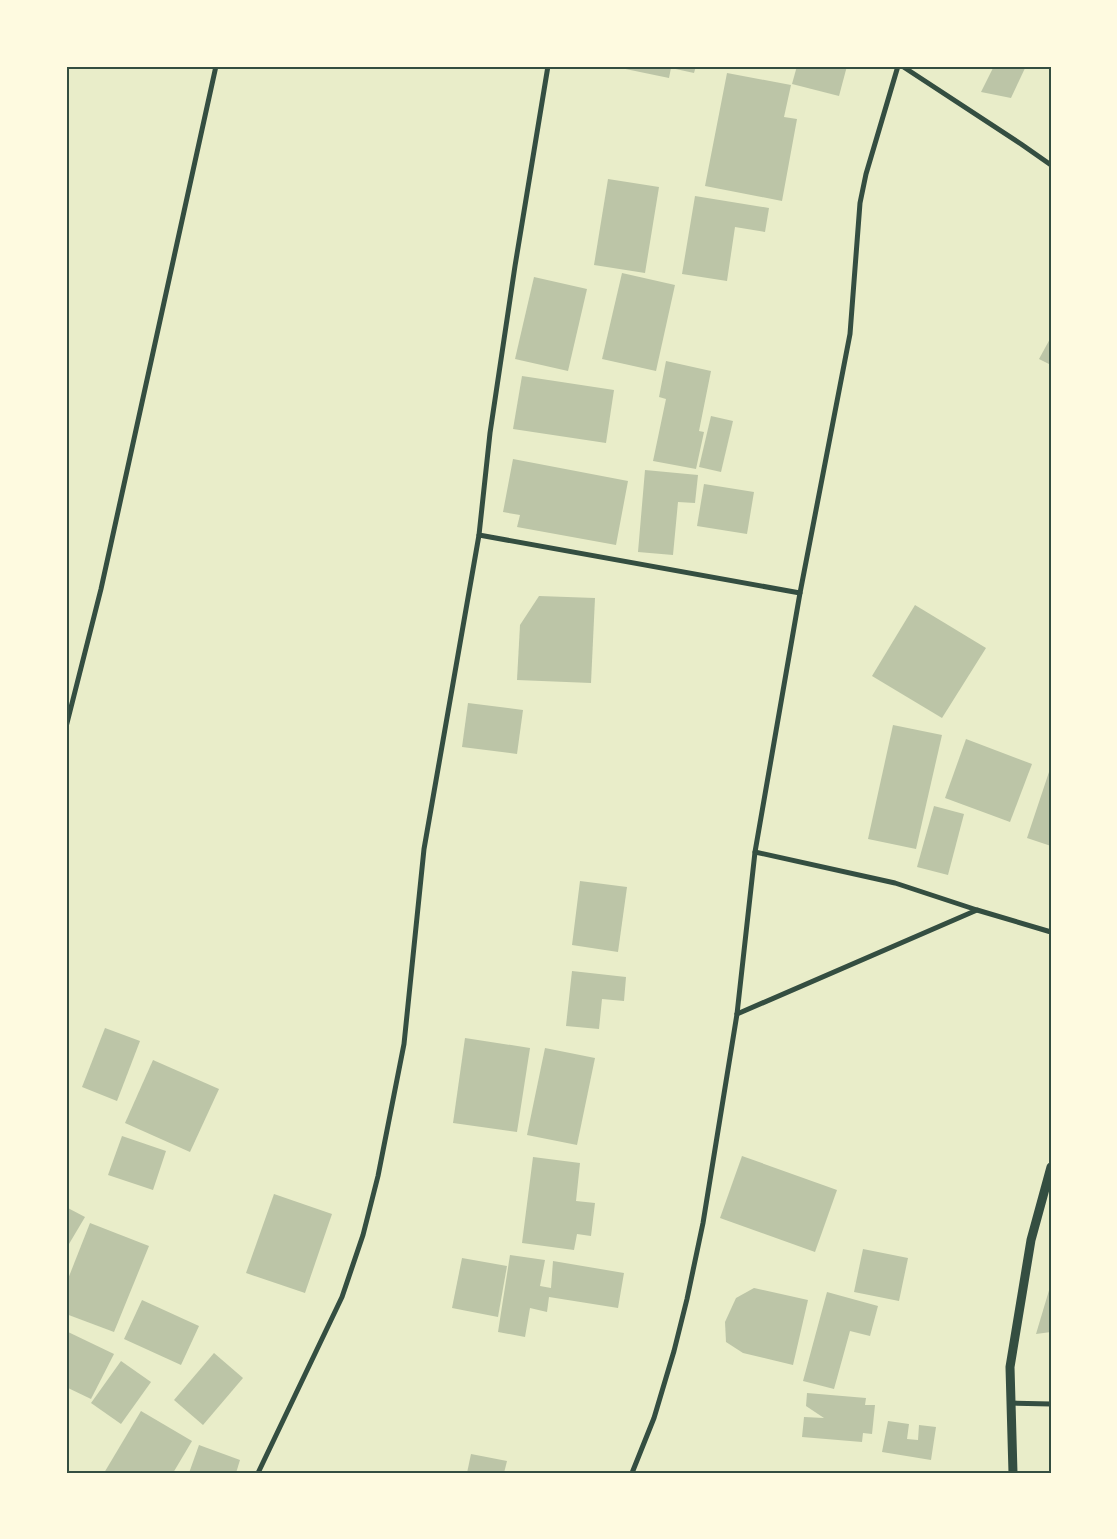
<svg xmlns="http://www.w3.org/2000/svg" width="1117" height="1539" font-family="'Noto Serif',serif">
	<rect width="100%" height="100%" fill="#e9edc9"/>
	<g fill="#bcc5a7">
		<path d="M611,66h85l-2,7 -23,-5 -2,10z"/>
		<path d="M797,66h50l-8,30 -47,-12z"/>
		<path d="M994,66h32l-15,32 -30,-6z"/>
		<path d="M727,73l64,12 -7,32 13,2 -15,82 -77,-15z"/>
		<path d="M608,179l51,8 -14,86 -51,-8z"/>
		<path d="M695,196l74,12 -4,24 -30,-5 -8,54 -45,-7z"/>
		<path d="M622,273l53,12 -19,86 -54,-12z"/>
		<path d="M534,277l53,12 -19,82 -53,-12z"/>
		<path d="M1051,337v28l-12,-6z"/>
		<path d="M666,361l45,10 -12,60 5,1 -8,37 -43,-8 13,-62 -7,-2z"/>
		<path d="M522,376l92,14 -8,53 -93,-14z"/>
		<path d="M711,416l22,5 -12,51 -22,-5z"/>
		<path d="M513,459l115,22 -12,64 -99,-18 3,-12 -17,-3z"/>
		<path d="M645,470l53,5 -3,28 -17,-1 -5,53 -35,-3z"/>
		<path d="M704,484l50,8 -7,42 -50,-8z"/>
		<path d="M539,596l56,2 -4,85 -74,-3 3,-55z"/>
		<path d="M915,605l71,43 -44,70 -70,-42z"/>
		<path d="M468,703l55,7 -6,44 -55,-7z"/>
		<path d="M893,725l49,10 -26,114 -48,-10z"/>
		<path d="M966,739l66,25 -22,58 -65,-24z"/>
		<path d="M1049,772h2v74l-24,-8z"/>
		<path d="M934,806l30,8 -16,61 -31,-8z"/>
		<path d="M580,881l47,6 -9,65 -46,-7z"/>
		<path d="M572,971l54,6 -2,24 -22,-2 -3,30 -33,-3z"/>
		<path d="M105,1028l35,13 -23,60 -35,-14z"/>
		<path d="M465,1038l65,10 -13,84 -64,-9z"/>
		<path d="M545,1048l50,10 -18,87 -50,-10z"/>
		<path d="M153,1060l66,29 -29,63 -65,-29z"/>
		<path d="M122,1136l44,15 -13,39 -45,-15z"/>
		<path d="M742,1156l95,34 -22,62 -95,-34z"/>
		<path d="M533,1157l47,6 -4,38 19,2 -4,33 -14,-2 -3,16 -52,-7z"/>
		<path d="M274,1194l58,20 -27,79 -59,-20z"/>
		<path d="M66,1207l19,10 -19,32z"/>
		<path d="M90,1223l59,23 -35,86 -48,-18v-30z"/>
		<path d="M863,1249l45,9 -9,43 -45,-9z"/>
		<path d="M510,1255l35,5 -5,26 11,2 2,-27 71,12 -6,35 -69,-11 -2,15 -17,-4 -5,29 -27,-5z"/>
		<path d="M462,1258l45,8 -9,51 -46,-9z"/>
		<path d="M1050,1287l1,45 -15,2z"/>
		<path d="M754,1288l54,12 -15,65 -50,-12 -17,-11 -1,-20 11,-24z"/>
		<path d="M827,1292l51,14 -8,30 -20,-5 -16,58 -31,-8z"/>
		<path d="M142,1300l57,26 -18,39 -57,-26z"/>
		<path d="M66,1331l48,23 -23,45 -25,-12z"/>
		<path d="M214,1353l29,25 -40,47 -29,-25z"/>
		<path d="M121,1361l30,21 -30,42 -30,-21z"/>
		<path d="M807,1393l59,5 -1,7h10l-3,29 -9,-1 -1,9 -60,-5 2,-20 20,1 -18,-12z"/>
		<path d="M141,1411l51,30 -19,32h-69z"/>
		<path d="M888,1421l21,3 -2,15 11,1 1,-15 17,2 -5,33 -49,-8z"/>
		<path d="M199,1445l41,15 -4,13h-47z"/>
		<path d="M471,1454l36,7 -3,12h-37z"/>
	</g>
	<g fill="none" stroke-linecap="round" stroke-linejoin="round">
		<g stroke="#344e41" stroke-width="5">
			<path d="M902,66l119,78 30,21"/>
			<path d="M479,535l321,58"/>
			<path d="M66,727l35,-138 115,-523"/>
			<path d="M755,852l140,31 82,27 74,22"/>
			<path d="M737,1014l240,-104"/>
			<path d="M1010,1403l41,1"/>
			<path d="M258,1473l84,-176 21,-62 15,-59 26,-132 20,-195 55,-314 11,-102 25,-167 33,-200"/>
			<path d="M632,1473l22,-55 20,-67 13,-52 16,-76 34,-209 18,-162 45,-259 50,-259 10,-131 6,-29 32,-108"/>
		</g>
		<path stroke="#344e41" stroke-width="9" d="M1013,1473l-3,-106 21,-127 20,-73"/>
	</g>
	<rect width="1117" height="1539" fill="none" stroke="#fefae0" stroke-width="135"/>
	<rect x="68" y="68" width="982" height="1404" fill="none" stroke="#344e41" stroke-width="2"/>
</svg>
